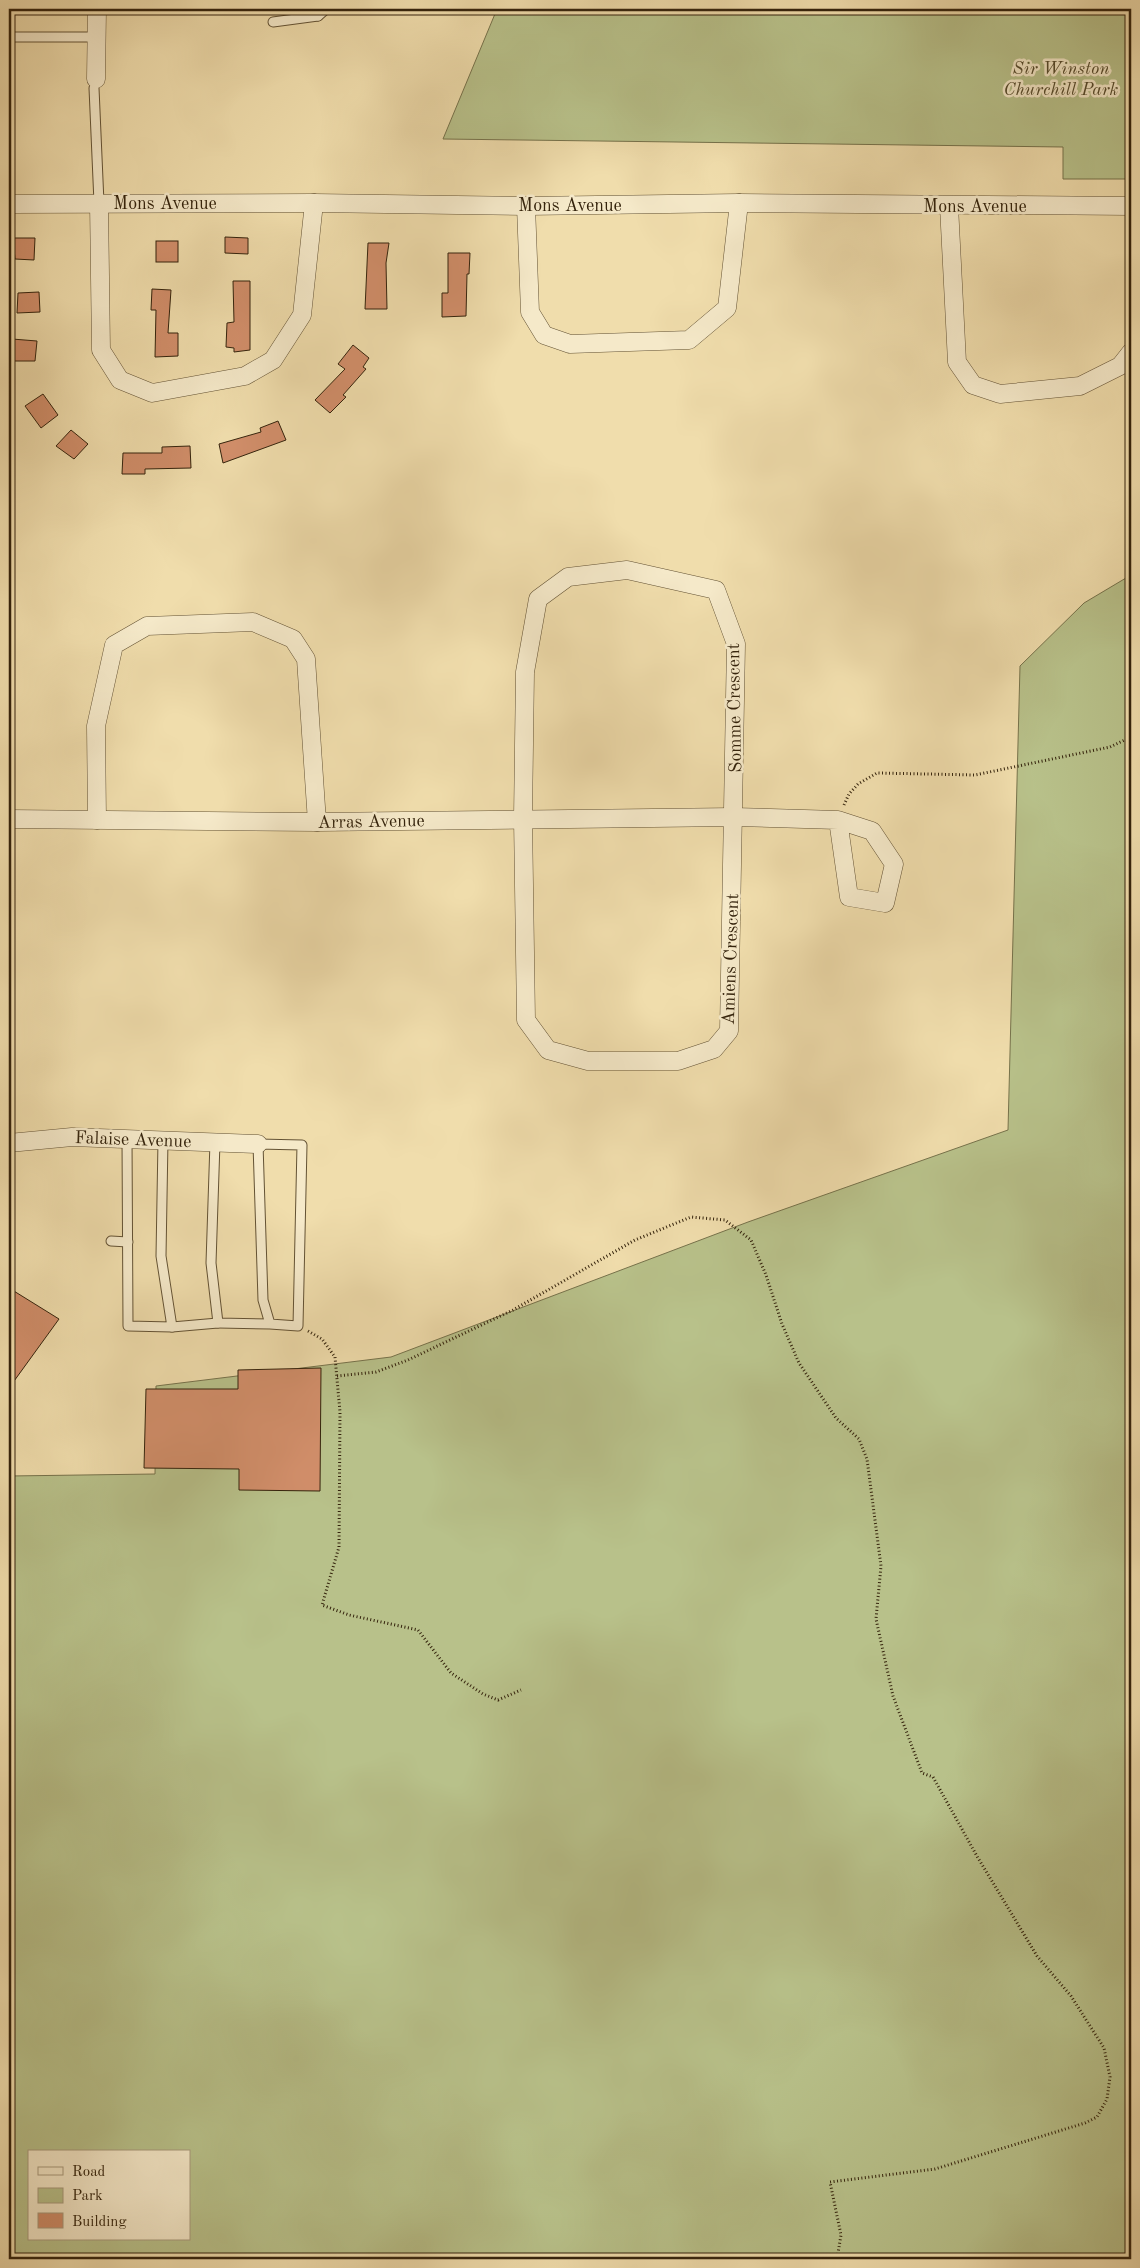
<svg xmlns="http://www.w3.org/2000/svg" width="1140" height="2268" font-family="'Old Standard TT',serif">
	<rect width="100%" height="100%" fill="#f0ddac"/>
	<filter id="stains"><feTurbulence type="fractalNoise" baseFrequency=".004" numOctaves="4"/><feColorMatrix values="0 0 0 0 .2 0 0 0 0 .09 0 0 0 0 .02 0 0 0 .5 -.17"/></filter>
	<radialGradient id="worn" r=".72"><stop offset=".6" stop-color="#630" stop-opacity="0"/><stop offset="1" stop-color="#630" stop-opacity=".3"/></radialGradient>
	<g fill="#b8c18a" stroke="#76724b" fill-rule="evenodd">
		<path d="M497,9h634v170h-68v-32l-620,-8z"/>
		<path d="M1131,575v1684h-1122v-783l146,-2 1,-88 235,-29 357,-135 260,-92 12,-464 64,-63zM29,2152h160v87h-160z"/>
	</g>
	<g fill="#d18e6a" stroke="#34230c">
		<path d="M225,237l23,1v16l-23,-1z"/>
		<path d="M13,238h22l-1,22 -19,-1z"/>
		<rect x="156" y="241" width="22" height="21"/>
		<path d="M368,243h21l-3,20 1,46h-22z"/>
		<path d="M448,253h22l-1,21h-2l-1,42 -24,1v-24h6z"/>
		<path d="M233,281h17v69l-16,2v-4l-8,-1 1,-24 7,-1z"/>
		<path d="M152,289l19,1 -3,43h10v23l-23,1 1,-47h-5z"/>
		<path d="M39,292l1,20 -23,1 1,-20z"/>
		<path d="M12,339l25,2 -2,20h-23z"/>
		<path d="M353,345l16,13 -6,9 3,2 -23,26 3,2 -16,16 -15,-13 30,-31 -7,-5z"/>
		<path d="M43,394l15,21 -17,13 -16,-22z"/>
		<path d="M278,421l8,19 -63,23 -4,-19 42,-12 -1,-4z"/>
		<path d="M71,430l17,14 -14,15 -18,-13z"/>
		<path d="M190,446l1,22 -46,1v5h-23l1,-21h39v-6z"/>
		<path d="M9,1288l50,31 -50,69z"/>
		<path d="M321,1368l-1,123 -81,-1v-21l-95,-1 2,-79h92v-19z"/>
	</g>
	<g fill="none" stroke-linecap="round" stroke-linejoin="round">
		<g stroke="#635234" stroke-width="11">
			<g id="service">
				<path d="M314,9l4,7 8,-7"/>
				<path d="M273,22l45,-6"/>
				<path d="M9,37h87"/>
				<path d="M94,88l5,115"/>
				<path d="M127,1138l1,188 44,1 -11,-71 2,-116"/>
				<path d="M215,1142l-4,121 7,60 52,1 -7,-24 -5,-156 44,1 -4,181 -28,-2"/>
				<path d="M111,1241l17,1"/>
				<path d="M172,1327l46,-4"/>
			</g>
		</g>
		<g stroke="#635234" stroke-width="19">
			<g id="minor">
				<path d="M96,79l1,-70"/>
				<path d="M99,203l2,147 19,30 32,13 93,-17 28,-16 29,-45 12,-112"/>
				<path d="M9,204l305,-1 212,3 213,-3 392,3"/>
				<path d="M526,206l4,106 14,23 26,9 119,-4 38,-32 12,-105"/>
				<path d="M949,206l8,156 16,23 27,9 80,-8 40,-20 11,-14"/>
				<path d="M627,570l89,20 20,54 -7,387 -15,18 -36,12h-90l-40,-11 -22,-30 -3,-202 2,-146 13,-73 30,-22z"/>
				<path d="M9,819l308,3 417,-5 104,3 34,11 22,33 -9,39 -36,-6 -11,-77"/>
				<path d="M97,820l-1,-94 18,-81 33,-19 106,-4 40,17 13,20 11,163"/>
				<path d="M9,1143l63,-6 186,7"/>
			</g>
		</g>
		<g stroke="#34230c" stroke-width="3" stroke-dasharray="1 2.5" stroke-linecap="butt">
			<path d="M844,805l5,-11 9,-10 19,-11 98,2 135,-28 21,-10"/>
			<path d="M308,1331l14,8 13,18 5,55 -1,135 -17,58 27,10 69,15 33,43 32,21 15,6 23,-10"/>
			<path d="M337,1376l39,-4 32,-12 105,-50 122,-70 56,-23 34,3 26,20 15,35 16,49 17,39 37,55 23,21 8,20 14,107 -5,53 17,77 29,77 11,4 45,81 59,98 34,40 33,52 6,29 -3,22 -10,18 -12,6 -150,46 -105,13 11,53 -4,24"/>
		</g>
		<use href="#service" stroke="#f5e9c9" stroke-width="9"/>
		<use href="#minor" stroke="#f5e9c9" stroke-width="18"/>
	</g>
	<g text-anchor="middle" stroke-width="5" stroke-linejoin="round" paint-order="stroke">
		<g font-size="18" font-style="italic" fill="#554a2c" stroke="#f5e9c9">
			<text x="1061" y="74">Sir Winston<tspan x="1061" dy="21">Churchill Park</tspan></text>
		</g>
		<g font-size="18" fill="#34230c" stroke="#f5e9c9">
			<text x="165" y="209">Mons Avenue</text>
			<text x="570" y="211">Mons Avenue</text>
			<text x="975" y="212">Mons Avenue</text>
			<text transform="translate(734 708) rotate(-91)" y="6">Somme Crescent</text>
			<text transform="translate(371 821) rotate(-1)" y="6">Arras Avenue</text>
			<text transform="translate(730 959) rotate(-88)" y="6">Amiens Crescent</text>
			<text transform="translate(133 1139) rotate(2)" y="6">Falaise Avenue</text>
		</g>
	</g>
	<rect width="1140" height="2268" fill="none" stroke="#f0ddac" stroke-width="30"/>
	<rect x="10" y="10" width="1120" height="2248" fill="none" stroke="#34230c" stroke-width="2.5"/>
	<rect x="15" y="15" width="1110" height="2238" fill="none" stroke="#34230c"/>
	<rect x="28" y="2150" width="162" height="90" fill="#f5e9c9" stroke="#a89a7d"/>
	<rect x="38" y="2167" width="25" height="8" fill="#f5e9c9" stroke="#a89a7d"/>
	<text x="72" y="2176" font-size="15" fill="#34230c">Road</text>
	<rect x="38" y="2188" width="25" height="15" fill="#b8c18a" stroke="#a89a7d"/>
	<text x="72" y="2200" font-size="15" fill="#34230c">Park</text>
	<rect x="38" y="2213" width="25" height="15" fill="#d18e6a" stroke="#a89a7d"/>
	<text x="72" y="2226" font-size="15" fill="#34230c">Building</text>
	<rect width="100%" height="100%" filter="url(#stains)"/>
	<rect width="100%" height="100%" fill="url(#worn)"/>
</svg>
